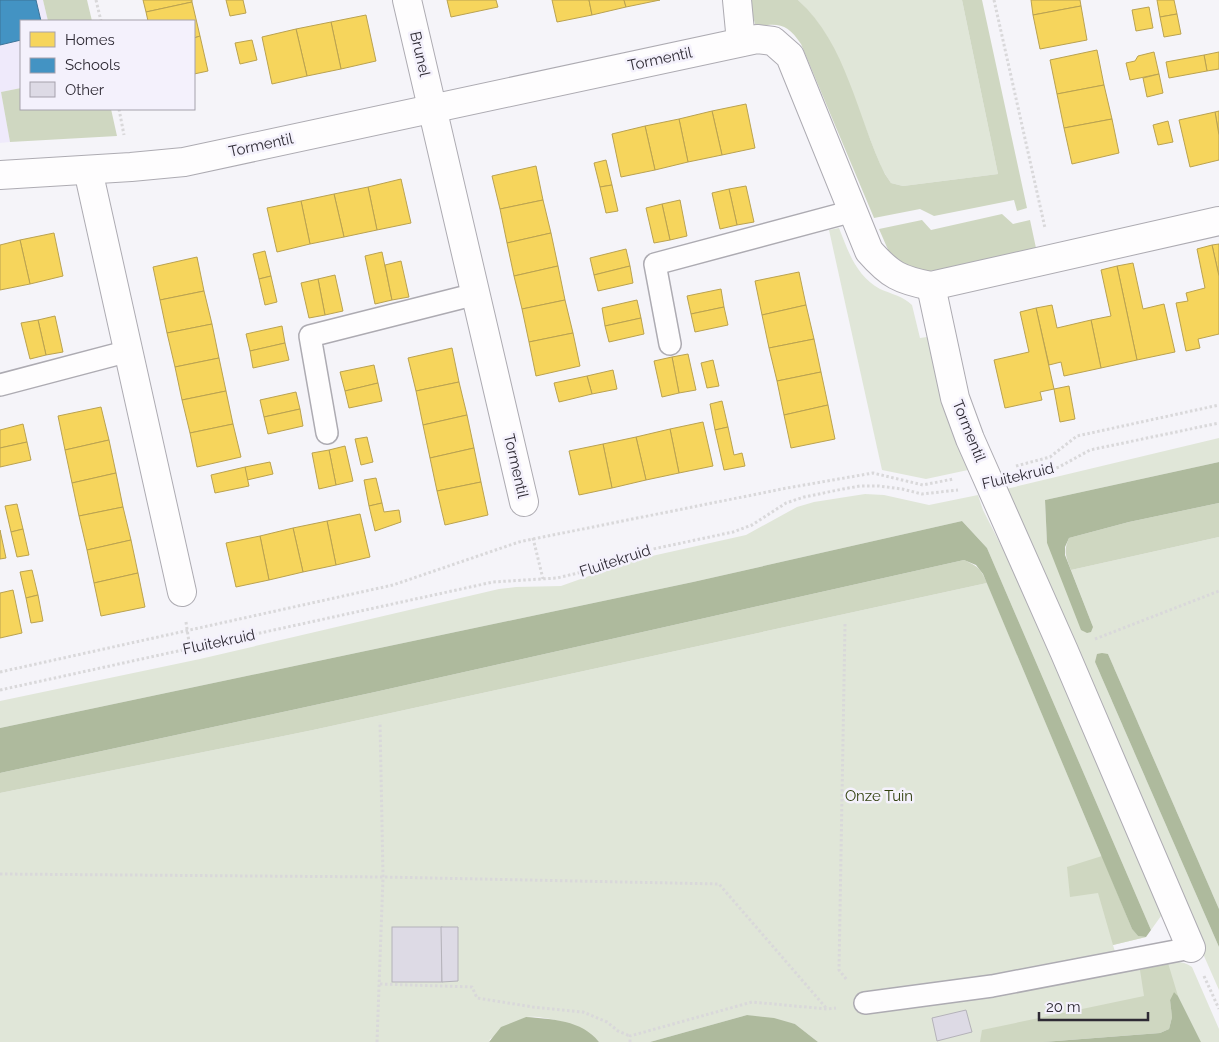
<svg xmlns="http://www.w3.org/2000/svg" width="1219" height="1042" font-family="Raleway,sans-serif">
	<rect width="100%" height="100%" fill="#f5f4f9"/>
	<path fill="#efeafb" d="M0,0h43l5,21h-27v67l-20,4 9,50 -10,1z"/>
	<g fill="#e0e6d8">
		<path d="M798,0h164l36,174 -95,12 -12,-3c-11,-15 -16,-32 -23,-49 -18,-46 -32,-99 -70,-134z"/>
		<path d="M839,228c9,23 17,48 41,61 11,5 23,7 32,16l8,33 7,-1 13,55 10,33 18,45 -42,9 -44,-9 -53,-240z"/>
		<path d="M1219,438v24l-174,38 2,43 46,84 -22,-57 148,-33v372l-111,-255 -13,8 124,285v43l-156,-354 -57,-147z"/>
		<path d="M865,494l19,1 45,10 49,-10 5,15 34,67 143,328 1,11 -10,14 -164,-382 -25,-27 -269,61 -693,146v-27l200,-42 299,-70 17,-2 45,-1 73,-26 112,-25 51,-28 17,-5z"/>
		<path d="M987,583l145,346 6,7 8,1 -33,8 5,17 20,-4 2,12c15,-4 38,-14 52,-3l27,62v13h-18l-23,-46 -8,4 2,17 -129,25h-225l-23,-18 -48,-9 -97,27h-51c-12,-15 -53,-27 -72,-25 -7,1 -29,18 -37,22l-1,3h-489v-249l313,-63z"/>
	</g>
	<g fill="#cfd7c1">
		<path d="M43,0h44l5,21h-44z"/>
		<path d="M748,0h50c49,44 59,117 87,174l6,9 12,3 95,-12 -36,-174h20l45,208 -10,3 -3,-11 -80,16 -14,-7 -46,9 -73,-174c-13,-20 -23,-22 -45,-17z"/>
		<path d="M21,88v21h90l6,27 -107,6 -9,-50z"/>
		<path d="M1002,214l11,10 17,-4 6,28 -88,20 -25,4 -25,-10 -9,-10 -10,-23 43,-9 9,10z"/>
		<path d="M1219,503v34l-148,33c-5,-13 -8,-19 -2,-32l60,-16z"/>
		<path d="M964,560c14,6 17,9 23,23l-674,147 -313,63v-20l375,-81z"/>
		<path d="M1102,856l30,73 6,7 8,1 -33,8 -15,-52 -28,4 -3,-30z"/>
		<path d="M1168,963l10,33 -4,-4 -4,8 2,17 -3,12 -9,4 -117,9h-63l2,-12 162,-34 -4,-26z"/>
	</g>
	<g fill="#aeba9d">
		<path d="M1219,462v41l-90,19 -60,16 -4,9v8l28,72 -2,5 -4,1 -6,-3 -34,-87 -2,-43z"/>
		<path d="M962,521l25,27 164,382 -5,7 -8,-1 -6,-7 -149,-355 -7,-9 -12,-5 -589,132 -375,81v-45l693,-146z"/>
		<path d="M1102,653l6,1 111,255v38l-124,-285 2,-8z"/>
		<path d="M1174,992l4,4 23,46h-158l117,-9 9,-4 3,-12 -2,-17z"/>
		<path d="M747,1015l27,3 21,6 23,18h-168z"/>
		<path d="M526,1017c25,2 56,3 73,25h-110l12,-15z"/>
	</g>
	<g fill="#f6d55c" stroke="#baa250">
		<path d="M143,0h49v2l-46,10z"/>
		<path d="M226,0h17l3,13 -16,3z"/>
		<path d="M447,0h49l2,7 -47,10z"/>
		<path d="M552,0h37l3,15 -35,7z"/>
		<path d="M589,0h35l2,7 -34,8z"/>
		<path d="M624,0h36l-34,7z"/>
		<path d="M1031,0h49l1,6 -48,9z"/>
		<path d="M1157,0h17l3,14 -17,3z"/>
		<path d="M192,2l8,34 -6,2v-17h-46l-2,-9z"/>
		<path d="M1081,6l6,34 -47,9 -7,-34z"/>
		<path d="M1149,7l4,21 -17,3 -4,-21z"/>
		<path d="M1177,14l4,20 -17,3 -4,-20z"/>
		<path d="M366,15l10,46 -35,8 -10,-47z"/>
		<path d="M331,22l10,47 -34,7 -11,-47z"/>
		<path d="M296,29l11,47 -35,8 -10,-47z"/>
		<path d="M200,36l8,35 -14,3v-36z"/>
		<path d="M252,40l5,20 -17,4 -5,-21z"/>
		<path d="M1097,50l7,35 -47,9 -7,-34z"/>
		<path d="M1154,52l5,22 -29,6 -4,-17 9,-2 3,-5z"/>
		<path d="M1219,52v17l-12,2 -3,-16z"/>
		<path d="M1204,55l3,16 -38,7 -3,-16z"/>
		<path d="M1159,74l4,19 -16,4 -4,-19z"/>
		<path d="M1104,85l8,34 -48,9 -7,-34z"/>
		<path d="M746,104l9,44 -33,7 -10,-44z"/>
		<path d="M712,111l10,44 -34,7 -9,-43z"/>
		<path d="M1219,111v24l-4,-23z"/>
		<path d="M1215,112l4,23v25l-29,7 -11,-47z"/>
		<path d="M679,119l9,43 -33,8 -10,-44z"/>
		<path d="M1112,119l7,34 -47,11 -8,-36z"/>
		<path d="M1168,121l5,21 -15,3 -5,-20z"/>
		<path d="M645,126l10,44 -34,7 -9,-43z"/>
		<path d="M606,160l6,25 -12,2 -6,-24z"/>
		<path d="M536,166l7,34 -43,9 -8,-33z"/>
		<path d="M401,179l10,44 -34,7 -9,-43z"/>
		<path d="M612,185l6,26 -12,2 -6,-26z"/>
		<path d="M746,186l8,36 -17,3 -8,-36z"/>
		<path d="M368,187l9,43 -33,7 -10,-43z"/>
		<path d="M729,189l8,36 -17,4 -8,-36z"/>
		<path d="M334,194l10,43 -34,7 -9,-43z"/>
		<path d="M543,200l8,33 -44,10 -7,-34z"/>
		<path d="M680,200l7,36 -17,4 -8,-36z"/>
		<path d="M301,201l9,43 -33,8 -10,-44z"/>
		<path d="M662,204l8,36 -16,3 -8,-35z"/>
		<path d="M54,233l9,43 -33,8 -10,-44z"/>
		<path d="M551,233l7,33 -44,10 -7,-33z"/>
		<path d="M20,240l10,44 -30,6v-45z"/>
		<path d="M1219,244v32l-7,-31z"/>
		<path d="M1212,245l7,31v58l-21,5 2,9 -14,3 -10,-48 12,-2 -2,-8 19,-5 -8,-39z"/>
		<path d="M626,249l4,17 -36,9 -4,-17z"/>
		<path d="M265,251l6,25 -12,3 -6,-25z"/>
		<path d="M382,252l10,48 -17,4 -10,-48z"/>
		<path d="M197,257l7,34 -44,9 -7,-33z"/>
		<path d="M401,261l8,36 -17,3 -7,-35z"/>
		<path d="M1133,263l10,46 21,-5 11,48 -38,8 -20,-94z"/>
		<path d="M558,266l7,34 -43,9 -8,-33z"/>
		<path d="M630,266l3,17 -35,8 -4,-16z"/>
		<path d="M1117,266l20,94 -36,8 -10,-48 20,-4 -10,-46z"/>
		<path d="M799,272l7,33 -44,10 -7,-34z"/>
		<path d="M335,275l8,36 -18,4 -7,-36z"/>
		<path d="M271,276l6,26 -12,3 -6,-26z"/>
		<path d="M318,279l7,36 -16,3 -8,-35z"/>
		<path d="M721,289l3,18 -33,7 -4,-18z"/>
		<path d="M204,291l8,33 -45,9 -7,-33z"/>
		<path d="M565,300l8,33 -44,9 -7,-33z"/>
		<path d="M637,300l4,18 -36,8 -3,-18z"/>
		<path d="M806,305l8,34 -45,9 -7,-33z"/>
		<path d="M1052,305l5,23 34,-8 10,48 -37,8 -3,-14 -12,3 -13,-57z"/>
		<path d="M724,307l4,18 -33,7 -4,-18z"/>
		<path d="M1036,308l18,81 -14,3 2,8 -37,8 -11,-48 35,-8 -9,-40z"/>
		<path d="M55,316l8,36 -17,3 -8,-35z"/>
		<path d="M641,318l3,16 -35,8 -4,-16z"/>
		<path d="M38,320l8,35 -16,4 -9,-36z"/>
		<path d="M212,324l7,34 -44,9 -8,-34z"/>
		<path d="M282,326l3,17 -35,8 -4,-17z"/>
		<path d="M573,333l7,33 -44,10 -7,-34z"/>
		<path d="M814,339l7,33 -44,9 -8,-33z"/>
		<path d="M285,343l4,17 -36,8 -3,-17z"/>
		<path d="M452,348l7,34 -43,9 -8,-33z"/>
		<path d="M688,354l8,36 -17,3 -7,-36z"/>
		<path d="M672,357l7,36 -17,4 -8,-36z"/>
		<path d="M219,358l7,33 -44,9 -7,-33z"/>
		<path d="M713,360l6,26 -12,2 -6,-25z"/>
		<path d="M374,365l4,18 -33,8 -5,-19z"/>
		<path d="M613,370l4,19 -25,5 -5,-18z"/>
		<path d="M821,372l7,33 -44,10 -7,-34z"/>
		<path d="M587,376l5,18 -33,8 -5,-19z"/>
		<path d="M459,382l8,33 -44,10 -7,-34z"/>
		<path d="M378,383l4,18 -33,7 -4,-17z"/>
		<path d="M1069,386l6,33 -15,3 -6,-33z"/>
		<path d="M226,391l7,33 -43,9 -8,-33z"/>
		<path d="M296,392l4,17 -36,8 -4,-17z"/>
		<path d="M722,401l6,26 -13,3 -5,-26z"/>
		<path d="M828,405l7,34 -44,9 -7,-33z"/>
		<path d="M101,407l8,33 -44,10 -7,-34z"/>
		<path d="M300,409l3,17 -35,8 -4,-17z"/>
		<path d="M467,415l7,33 -44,10 -7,-33z"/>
		<path d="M703,422l10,44 -34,7 -9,-44z"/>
		<path d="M23,424l4,18 -27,6v-18z"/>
		<path d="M233,424l8,33 -44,10 -7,-34z"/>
		<path d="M728,427l6,28 8,-2 3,13 -21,4 -9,-40z"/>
		<path d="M670,429l9,44 -33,7 -10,-43z"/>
		<path d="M367,437l6,25 -12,3 -6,-26z"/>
		<path d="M636,437l10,43 -34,8 -9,-44z"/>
		<path d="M109,440l7,33 -44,10 -7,-33z"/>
		<path d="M27,442l4,18 -31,7v-19z"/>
		<path d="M603,444l9,44 -33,7 -10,-44z"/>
		<path d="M345,446l8,35 -17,4 -7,-35z"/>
		<path d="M474,448l7,34 -44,9 -7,-33z"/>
		<path d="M329,450l7,35 -17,4 -7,-36z"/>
		<path d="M270,462l3,12 -26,6 -2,-13z"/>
		<path d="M245,467l4,19 -34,7 -4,-18z"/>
		<path d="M116,473l7,34 -44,9 -7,-33z"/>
		<path d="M376,478l6,25 -13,3 -5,-26z"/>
		<path d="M481,482l7,33 -43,10 -8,-34z"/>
		<path d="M382,503l2,9 15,-2 2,12 -26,9 -6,-25z"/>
		<path d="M17,504l6,25 -12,3 -6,-26z"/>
		<path d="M123,507l8,33 -44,10 -8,-34z"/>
		<path d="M360,514l10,43 -34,8 -9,-44z"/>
		<path d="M327,521l9,44 -33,7 -10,-44z"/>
		<path d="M293,528l10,44 -34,8 -9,-44z"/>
		<path d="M23,529l6,26 -12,2 -6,-25z"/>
		<path d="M0,530l6,28 -6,1z"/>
		<path d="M260,536l9,44 -33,7 -10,-44z"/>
		<path d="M131,540l7,33 -44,10 -7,-33z"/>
		<path d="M32,570l6,25 -12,3 -6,-26z"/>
		<path d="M138,573l7,34 -44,9 -7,-33z"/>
		<path d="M13,590l9,43 -22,5v-45z"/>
		<path d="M38,595l5,26 -12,2 -5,-25z"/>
	</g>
	<path fill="#4393c3" stroke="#3d7498" d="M0,0h36l5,21h-20v19l-21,5z"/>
	<g fill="#dddae5" stroke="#b4b2b9">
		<rect x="392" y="927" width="50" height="55"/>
		<path d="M441,927h17v54l-16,1z"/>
		<path d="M966,1010l6,22 -35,9 -5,-23z"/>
	</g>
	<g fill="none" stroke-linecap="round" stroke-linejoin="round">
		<g stroke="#adabb2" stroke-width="24">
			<g id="lane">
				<path d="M670,344l-15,-80 198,-53"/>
				<path d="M0,385l129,-34"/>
				<path d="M327,433l-17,-97 166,-42"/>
				<path d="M865,1003l127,-17 199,-38"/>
			</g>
		</g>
		<g stroke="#adabb2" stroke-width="30">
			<g id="street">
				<path d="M407,0l117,502"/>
				<path d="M737,0l4,42"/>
				<path d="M88,170l94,422"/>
				<path d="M0,175l131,-8 53,-5 573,-123 16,2 17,15 79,195c21,24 31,29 62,35l288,-65"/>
				<path d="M931,286l24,112 15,41 94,212 127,297"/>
			</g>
		</g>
		<g stroke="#d9d8da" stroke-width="3" stroke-dasharray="2.5 2.5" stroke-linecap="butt">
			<path d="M96,0l5,21"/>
			<path d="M994,0l51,228"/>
			<path d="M119,109l5,26"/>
			<path d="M1016,466l34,-9 27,-21 142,-31"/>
			<path d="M1023,478l16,-4 20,-7 31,-17 129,-27"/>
			<path d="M533,538l10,41"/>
			<path d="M186,622l4,27"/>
			<path d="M845,624l-6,346 8,10"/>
			<path d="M1095,639l124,-48"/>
			<path d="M0,672l393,-87 126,-43 14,-3 254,-51 86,-15 50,12 30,-6"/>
			<path d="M0,690l493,-108 64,-4 21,-5 47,-18 108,-23 19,-7 34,-22 18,-6 39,-8 17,-3h19l23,3 20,5 36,-4"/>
			<path d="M0,874l383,3 336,7 108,125"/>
			<path d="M1204,976l15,33"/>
			<path d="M380,984l92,3 5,11 56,9 50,5 24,10 11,9 12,5"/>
			<path d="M377,1042l6,-165 -3,-155"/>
			<path d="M630,1042v-6l122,-34 75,7 9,-1"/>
		</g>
		<use href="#lane" stroke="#fefdfe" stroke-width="21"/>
		<use href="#street" stroke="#fefdfe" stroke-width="28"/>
	</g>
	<g text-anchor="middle" stroke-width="5" stroke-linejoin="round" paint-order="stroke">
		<g font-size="15" fill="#2e2a34" stroke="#f4f1fc">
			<text transform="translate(420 54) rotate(77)" y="5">Brunel</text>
			<text transform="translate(660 59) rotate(-12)" y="5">Tormentil</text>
			<text transform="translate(261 145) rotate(-12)" y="5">Tormentil</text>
			<text transform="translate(969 431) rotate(68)" y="5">Tormentil</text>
			<text transform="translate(516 466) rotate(77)" y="5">Tormentil</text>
			<text transform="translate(1018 476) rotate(-13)" y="5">Fluitekruid</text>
			<text transform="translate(615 561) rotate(-18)" y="5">Fluitekruid</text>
			<text transform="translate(219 642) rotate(-12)" y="5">Fluitekruid</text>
		</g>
		<g font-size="15" fill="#31400e" stroke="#f4f1fc">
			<text x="879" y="801">Onze Tuin</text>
		</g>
	</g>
	<rect x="20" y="20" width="175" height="90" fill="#f4f1fc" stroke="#a5a1ac"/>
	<rect x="30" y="32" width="25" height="15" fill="#f6d55c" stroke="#a5a1ac"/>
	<text x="65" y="45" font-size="15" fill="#2e2a34">Homes</text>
	<rect x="30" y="58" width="25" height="15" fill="#4393c3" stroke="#a5a1ac"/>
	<text x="65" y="70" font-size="15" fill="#2e2a34">Schools</text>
	<rect x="30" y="82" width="25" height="15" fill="#dddae5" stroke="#a5a1ac"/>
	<text x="65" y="95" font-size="15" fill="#2e2a34">Other</text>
	<path d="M1039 1012v8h109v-8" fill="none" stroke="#2e2a34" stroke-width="2.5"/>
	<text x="1046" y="1012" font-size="15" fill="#2e2a34" stroke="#f4f1fc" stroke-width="4" paint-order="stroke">20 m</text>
</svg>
